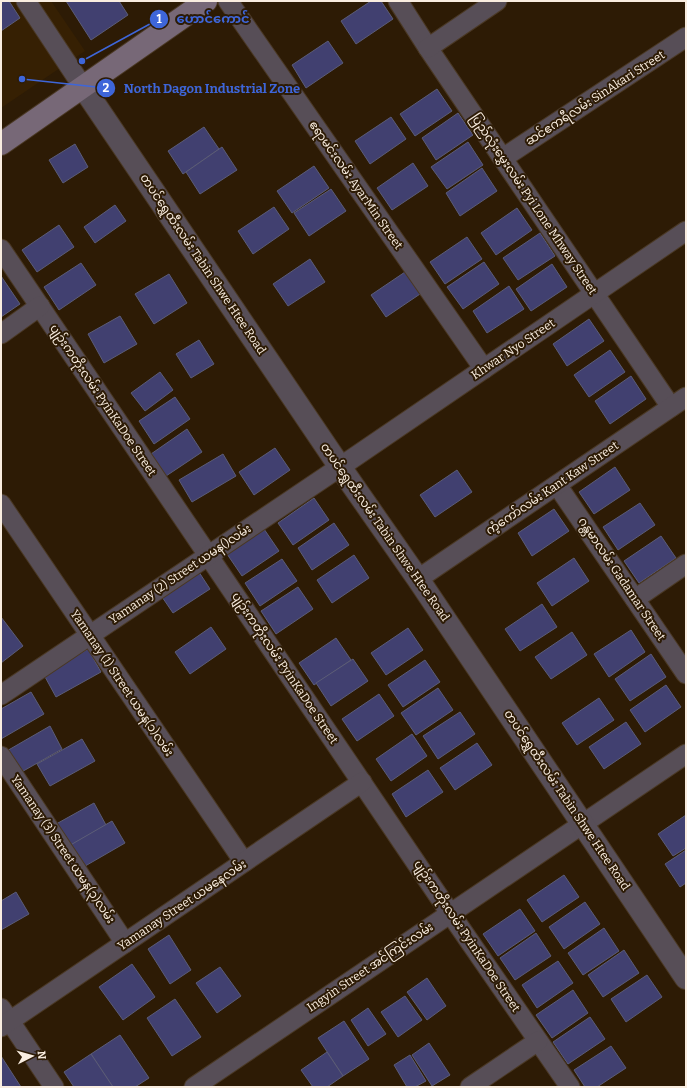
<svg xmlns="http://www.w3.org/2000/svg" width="687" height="1088" font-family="Bitter,'Noto Sans Myanmar',serif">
	<rect width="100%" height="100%" fill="#2d1b05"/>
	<path fill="#362003" d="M1,1h50l34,50 -84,57z"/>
	<g fill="#414070" stroke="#5b5c77">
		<path d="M1,1h8l11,17 -19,13z"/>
		<path d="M66,1h53l9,14 -37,25z"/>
		<path d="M371,1h10l12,18 -37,25 -15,-23z"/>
		<path d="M328,41l15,22 -37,25 -14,-23z"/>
		<path d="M437,89l15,22 -37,25 -15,-22z"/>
		<path d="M458,113l15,22 -37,25 -14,-22z"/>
		<path d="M391,117l15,22 -36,25 -15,-23z"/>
		<path d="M204,127l15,22 -36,25 -15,-23z"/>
		<path d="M468,142l15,23 -36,24 -16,-22z"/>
		<path d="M75,144l13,23 -25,16 -14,-23z"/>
		<path d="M222,147l15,23 -37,24 -14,-22z"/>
		<path d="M413,163l15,23 -36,24 -15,-22z"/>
		<path d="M314,166l15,22 -37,25 -15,-22z"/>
		<path d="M482,168l15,23 -37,25 -14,-23z"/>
		<path d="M331,189l15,22 -37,25 -15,-23z"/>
		<path d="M115,205l11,16 -31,22 -11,-16z"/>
		<path d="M274,207l15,22 -36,25 -15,-23z"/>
		<path d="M517,208l15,22 -36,25 -15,-22z"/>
		<path d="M59,225l15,22 -37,25 -15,-22z"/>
		<path d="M540,233l15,23 -37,24 -15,-22z"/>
		<path d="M467,237l15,22 -37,25 -15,-22z"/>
		<path d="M310,259l15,23 -37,24 -15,-22z"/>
		<path d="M484,262l15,22 -36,25 -16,-22z"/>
		<path d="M81,263l15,22 -37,25 -15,-23z"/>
		<path d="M552,264l15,23 -36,24 -15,-22z"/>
		<path d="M408,270l15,22 -37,25 -15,-22z"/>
		<path d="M169,274l18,29 -33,21 -19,-30z"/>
		<path d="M1,276l19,28 -19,13z"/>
		<path d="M509,286l15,23 -37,24 -14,-22z"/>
		<path d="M120,316l17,28 -33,19 -16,-29z"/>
		<path d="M589,319l15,22 -37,25 -14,-22z"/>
		<path d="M199,340l15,24 -23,14 -15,-24z"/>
		<path d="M610,350l15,22 -36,25 -15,-22z"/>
		<path d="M160,372l13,18 -28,21 -14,-18z"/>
		<path d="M631,376l15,23 -36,25 -15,-23z"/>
		<path d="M175,397l15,22 -36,25 -15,-23z"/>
		<path d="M187,429l15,23 -36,24 -15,-22z"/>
		<path d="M275,448l15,22 -36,25 -15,-23z"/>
		<path d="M223,454l13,22 -44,26 -13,-22z"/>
		<path d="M615,467l15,23 -36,24 -15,-22z"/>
		<path d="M457,470l15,22 -37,25 -15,-22z"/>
		<path d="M314,498l15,22 -36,25 -15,-22z"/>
		<path d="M640,503l15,22 -37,25 -15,-23z"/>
		<path d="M554,509l15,22 -37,25 -14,-23z"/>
		<path d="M334,523l15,22 -37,25 -14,-22z"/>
		<path d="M264,529l15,22 -37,25 -15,-22z"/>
		<path d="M661,536l15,22 -37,25 -15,-22z"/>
		<path d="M354,555l15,23 -37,25 -15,-23z"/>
		<path d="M574,558l15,23 -37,25 -15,-23z"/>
		<path d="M282,559l15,22 -37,25 -15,-23z"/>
		<path d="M195,566l15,23 -37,24 -15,-22z"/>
		<path d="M298,587l15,22 -37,25 -15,-23z"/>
		<path d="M542,604l15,23 -37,24 -15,-22z"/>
		<path d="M1,617l22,29 -22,17z"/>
		<path d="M211,627l15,22 -36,25 -15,-22z"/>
		<path d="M408,628l15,22 -37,25 -15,-22z"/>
		<path d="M631,630l14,22 -36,25 -15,-23z"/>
		<path d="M572,632l15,23 -36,24 -16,-22z"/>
		<path d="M336,638l15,22 -37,25 -15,-22z"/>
		<path d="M88,649l13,23 -45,25 -12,-22z"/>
		<path d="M651,654l15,23 -36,24 -15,-22z"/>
		<path d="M353,659l15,22 -37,25 -15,-23z"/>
		<path d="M425,660l15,22 -37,25 -15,-22z"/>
		<path d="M666,685l15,22 -36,25 -15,-22z"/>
		<path d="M438,688l15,22 -37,25 -15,-22z"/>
		<path d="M31,692l13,22 -43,25v-30z"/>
		<path d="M379,694l15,22 -37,25 -15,-22z"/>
		<path d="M599,698l15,22 -37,25 -15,-22z"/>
		<path d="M460,712l15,22 -37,25 -15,-23z"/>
		<path d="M626,722l15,22 -37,25 -15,-22z"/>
		<path d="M50,726l12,23 -44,25 -13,-22z"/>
		<path d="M412,734l15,22 -36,25 -15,-22z"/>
		<path d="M82,739l13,22 -45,25 -13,-22z"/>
		<path d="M477,743l15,22 -37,25 -15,-22z"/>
		<path d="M428,770l15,22 -37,25 -14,-23z"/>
		<path d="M94,803l12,22 -44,25 -13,-22z"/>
		<path d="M686,815v33l-13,8 -15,-22z"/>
		<path d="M112,821l13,22 -45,26 -13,-22z"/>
		<path d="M686,850v33l-6,4 -15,-23z"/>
		<path d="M564,875l15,22 -37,25 -15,-22z"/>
		<path d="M16,892l13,22 -28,16v-29z"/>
		<path d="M585,902l15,22 -36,25 -15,-22z"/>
		<path d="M520,909l15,22 -37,25 -15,-22z"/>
		<path d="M604,928l15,23 -36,24 -15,-22z"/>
		<path d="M536,933l15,23 -36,24 -15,-22z"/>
		<path d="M169,935l22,35 -21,14 -22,-35z"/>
		<path d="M624,950l15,23 -36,24 -15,-22z"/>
		<path d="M558,961l15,22 -36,25 -15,-23z"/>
		<path d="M132,964l23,33 -32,23 -24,-33z"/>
		<path d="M220,967l21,29 -24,17 -21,-30z"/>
		<path d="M647,975l15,22 -36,25 -15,-23z"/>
		<path d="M427,978l19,28 -19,14 -20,-28z"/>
		<path d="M573,990l15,23 -36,25 -16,-23z"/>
		<path d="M405,996l17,24 -24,17 -17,-25z"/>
		<path d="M175,999l26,38 -29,19 -25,-38z"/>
		<path d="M368,1008l18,26 -18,12 -17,-26z"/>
		<path d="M590,1017l15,22 -37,25 -15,-22z"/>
		<path d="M344,1021l25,38 -26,17 -25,-38z"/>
		<path d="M120,1035l29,43 -14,9h-22l-22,-33z"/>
		<path d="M429,1043l21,32 -18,11 -20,-31z"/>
		<path d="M611,1046l15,22 -29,19h-12l-11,-17z"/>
		<path d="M327,1052l16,24 -16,11h-14l-12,-17z"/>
		<path d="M91,1054l22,33h-39l-10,-15z"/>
		<path d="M410,1055l16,26 -11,6h-8l-13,-22z"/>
		<path d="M1,1056l20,31h-20z"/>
	</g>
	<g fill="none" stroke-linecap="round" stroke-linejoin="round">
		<g stroke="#4a3824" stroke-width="21">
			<g id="minor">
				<path d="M26,1l57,86"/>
				<path d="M228,1l256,368"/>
				<path d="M398,1l30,47 243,359"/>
				<path d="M428,48l69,-47"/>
				<path d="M503,158l183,-121"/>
				<path d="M1,249l449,664 120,174"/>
				<path d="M1,334l39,-28"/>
				<path d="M557,485l129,189"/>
				<path d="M1,504l243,358"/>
				<path d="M418,579l268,-182"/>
				<path d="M635,599l51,-35"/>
				<path d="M1,695l339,-228 346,-236"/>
				<path d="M1,756l124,187"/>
				<path d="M1,1008l53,79"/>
				<path d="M1,1027l361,-245"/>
				<path d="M194,1087l492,-333"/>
				<path d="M470,1087l68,-46"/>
			</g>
		</g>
		<g stroke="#4a3824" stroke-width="24">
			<path id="tertiary" d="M83,87l257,380 78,112 268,399"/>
		</g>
		<g stroke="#4a3824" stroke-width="24">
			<path id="secondary" d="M1,144l205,-143"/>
		</g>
		<use href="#minor" stroke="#574e57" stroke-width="19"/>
		<use href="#tertiary" stroke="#574e57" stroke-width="22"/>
		<use href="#secondary" stroke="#776877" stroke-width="22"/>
	</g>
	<g text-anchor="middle" stroke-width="4" stroke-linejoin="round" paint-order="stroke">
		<g font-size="12" fill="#f9ede0" stroke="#2d1b05">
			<text transform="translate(595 98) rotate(-33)" y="4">ဆင်ဧကရီလမ်း SinAkari Street</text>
			<text transform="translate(356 185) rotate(55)" y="4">ဧရာမင်းလမ်း AyarMin Street</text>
			<text transform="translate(534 204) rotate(56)" y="4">ပြည်လုံးမွှေးလမ်း Pyi Lone Mhway Street</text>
			<text transform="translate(203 264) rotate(56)" y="4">တပင်ရွှေထီးလမ်း Tabin Shwe Htee Road</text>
			<text transform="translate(513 349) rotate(-34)" y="4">Khwar Nyo Street</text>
			<text transform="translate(103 400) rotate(56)" y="4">ပျဉ်းကတိုးလမ်း PyinKaDoe Street</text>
			<text transform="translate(552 488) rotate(-34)" y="4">ကံ့ကော်လမ်း Kant Kaw Street</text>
			<text transform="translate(385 532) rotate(55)" y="4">တပင်ရွှေထီးလမ်း Tabin Shwe Htee Road</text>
			<text transform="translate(180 574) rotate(-34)" y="4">Yamanay (2) Street ယမန()လမ်း</text>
			<text transform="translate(622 579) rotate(56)" y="4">ဂန္တမာလမ်း Gadamar Street</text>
			<text transform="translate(285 668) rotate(56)" y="4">ပျဉ်းကတိုးလမ်း PyinKaDoe Street</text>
			<text transform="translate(122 683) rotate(56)" y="4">Yamanay (1) Street ယမန(၁)လမ်း</text>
			<text transform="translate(567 800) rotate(56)" y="4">တပင်ရွှေထီးလမ်း Tabin Shwe Htee Road</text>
			<text transform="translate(63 849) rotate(56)" y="4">Yamanay (3) Street ယမန(၃)လမ်း</text>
			<text transform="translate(182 905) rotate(-34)" y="4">Yamanay Street ယမနေလမ်း</text>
			<text transform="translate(467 936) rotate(56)" y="4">ပျဉ်းကတိုးလမ်း PyinKaDoe Street</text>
			<text transform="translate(370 967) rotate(-34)" y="4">Ingyin Street အင်ကြင်းလမ်း</text>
		</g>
	</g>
	<path fill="none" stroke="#3e66d9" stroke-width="1.5" d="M82 61L159 19M22 79L106 88"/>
	<g fill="#3e66d9" stroke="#2d1b05" stroke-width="1.5">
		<circle cx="82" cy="61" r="4"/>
		<circle cx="22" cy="79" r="4"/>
		<circle cx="159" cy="19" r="10"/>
		<circle cx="106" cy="88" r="10"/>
	</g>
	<g font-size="12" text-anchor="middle" font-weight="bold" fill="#fff">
		<text x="159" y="23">1</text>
		<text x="106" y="92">2</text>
	</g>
	<g font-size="13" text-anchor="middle" font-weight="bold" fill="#3e66d9" stroke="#2d1b05" stroke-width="4" stroke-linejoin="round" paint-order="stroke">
		<text x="213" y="23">ဟောင်ကောင်</text>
		<text x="212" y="93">North Dagon Industrial Zone</text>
	</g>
	<rect width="687" height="1088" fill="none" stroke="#f9ede0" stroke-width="4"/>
	<g transform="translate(32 1056) rotate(84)" stroke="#2d1b05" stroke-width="3" paint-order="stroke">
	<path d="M0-3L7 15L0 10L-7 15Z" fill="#f9ede0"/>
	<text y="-6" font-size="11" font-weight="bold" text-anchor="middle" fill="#f9ede0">N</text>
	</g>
</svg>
